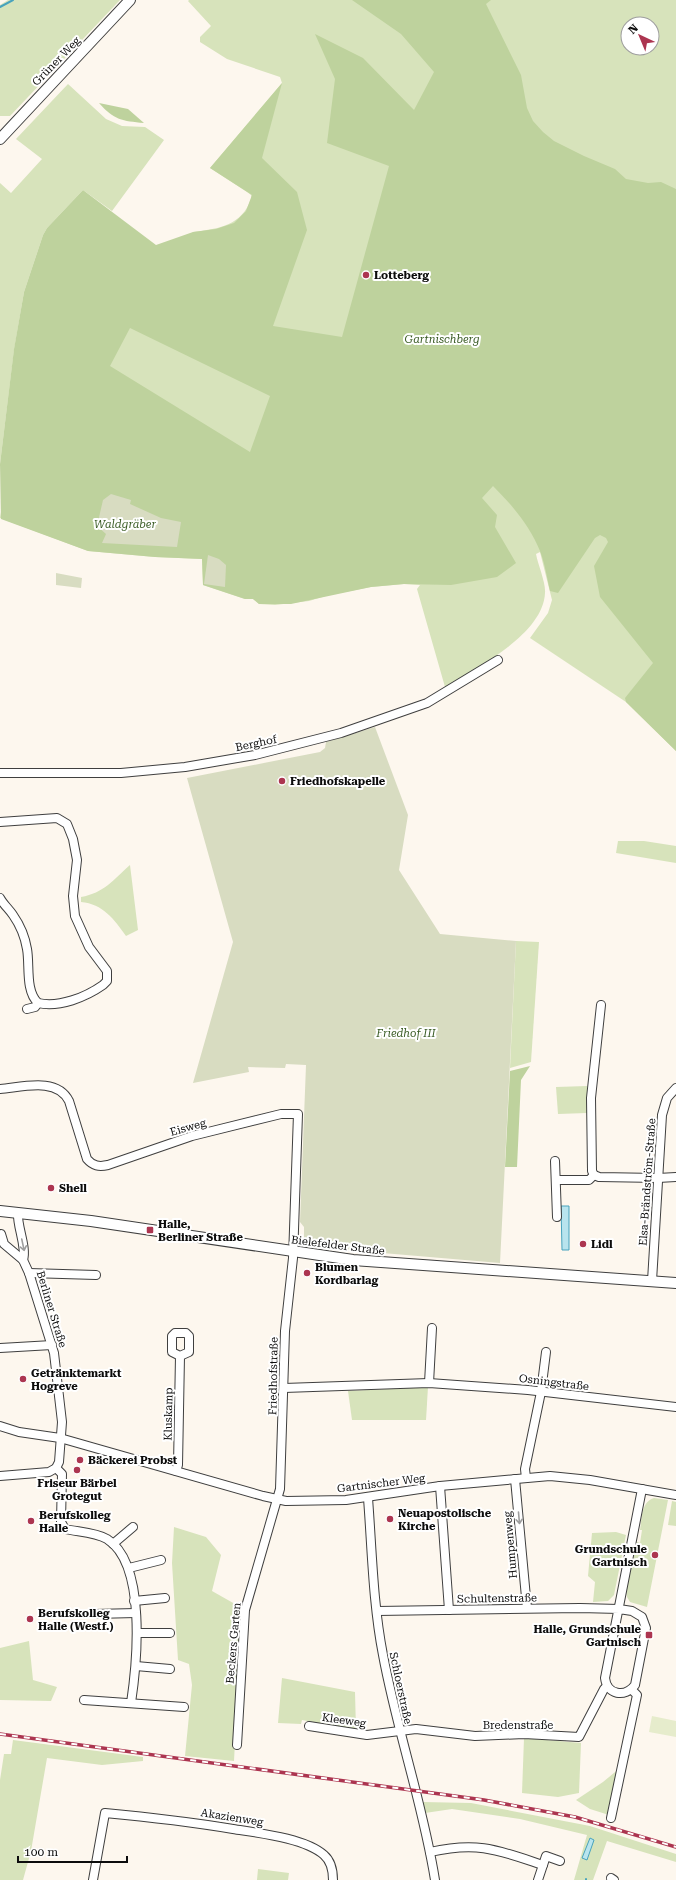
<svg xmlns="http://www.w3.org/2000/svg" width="676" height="1880" font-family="'Roboto Serif',serif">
	<rect width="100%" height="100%" fill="#fdf7ee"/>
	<g fill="#d7e3bb" fill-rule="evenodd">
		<path d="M8,0h112l-110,116h-10v-111z"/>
		<path d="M189,0h487v751l-50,-49 -96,-64 18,-25 4,-13 -12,-48 -4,2c2,11 10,29 9,39 -2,42 -69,75 -100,94l-28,-98 3,-4 -16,-1 -33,3 -42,8 -20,6 -34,4 -16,-1 -6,-5h-8l-42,-14 -1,-26 -47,-2 -67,-6 -88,-33v-6l1,5 192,-285c22,-3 45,-5 56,-28 1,-4 3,-5 2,-9l-4,-3 -37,-24 72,-85 -2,-6 -53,-18 -27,-17v-5l11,-11 -23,-25zM628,24h24v24h-24z"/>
		<path d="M68,84l38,35 16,7 23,1 19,13 -52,71 -29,-21 -36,38 -4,7 -19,57 -10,58 -14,114v-281l11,10 31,-34 -26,-20z"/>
		<path d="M618,841h26l32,5v17l-60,-10z"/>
		<path d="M130,865l8,65 -12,6c-12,-17 -23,-32 -45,-34v-5c23,-4 32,-17 49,-32z"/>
		<path d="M516,941l23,1 -8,120 -21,6z"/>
		<path d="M587,1086v27l-29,1 -2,-27z"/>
		<path d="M428,1387l-2,33h-74l-4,-29z"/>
		<path d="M654,1498l14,2 -21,107 -17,-5 -3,-5 -1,-6 11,-49 3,1 2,-13h-2c2,-12 1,-28 14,-32z"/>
		<path d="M672,1501l4,1v24l-8,-1z"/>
		<path d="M174,1527l32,10 15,18 -9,36 30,17 -8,153 -49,-5 7,-71 -3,-21 -11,-4 -6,-97z"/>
		<path d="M616,1532l10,3 -12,60 -6,6 -15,1 2,-20 -7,-6 4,-43z"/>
		<path d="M29,1641l4,39 24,7 -6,14 -51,-1v-52z"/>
		<path d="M282,1678l73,14 1,38 -54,-10 -1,4 -23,-1z"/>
		<path d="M524,1738l57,5 -2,50 -21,4 -36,-4z"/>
		<path d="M13,1740l130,17v4l-41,4 -55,-7 -16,93 -8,29h-23v-100l4,-26h7z"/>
		<path d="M620,1768l-11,47 -19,-6 -14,-9 27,-18z"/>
		<path d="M423,1802l48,1 119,23 86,28v8l-69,-21 -14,39h-19l13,-45 -67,-16 -68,-10 -27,4z"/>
		<path d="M258,1869l31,4 -1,7h-31z"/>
	</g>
	<g fill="#bed29d" fill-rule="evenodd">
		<path d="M352,0h139l-5,4 35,71 6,33 6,13 10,11 11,9 30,15 31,13 11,10 22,4 13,-1 15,7v562l-50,-49 -1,-4 28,-35 -53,-66 -6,-31 14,-24 -2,-4 -6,-3 -5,3 -37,55 -8,-2c-3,-13 -5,-27 -10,-40 -10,-25 -28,-46 -47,-65l-11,12 15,17 -2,12 21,36 -19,14 -46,8 -47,-1 -33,3 -80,17h-32l-6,-5h-8l-42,-14 -1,-26 -47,-2 -67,-6 -87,-32 -1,-55 14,-115 10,-57 19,-57 4,-7 36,-38 73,55 37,-13 23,-3 18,-6 12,-12 6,-16 -42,-27 72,-85 -20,75 35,34 10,38 -34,96 69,11 47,-171 -62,-23 8,-64 -20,-45 48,24 51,52 20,-38 -33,-38zM130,328l140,68 -20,56 -140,-86z"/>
		<path d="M99,103l29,6 16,14c-22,-2 -30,-3 -45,-20z"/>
		<path d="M530,1066l-9,14 -4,87h-12l5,-96z"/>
	</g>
	<g fill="#d8dcc1">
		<path d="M111,494l20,6 -1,4 31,14 20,4 -4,25 -75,-4 4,-9 -9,-8 6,-26z"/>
		<path d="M208,555l11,4 7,6 -1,22 -21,-3z"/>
		<path d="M56,573l26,5 -1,10 -25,-3z"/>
		<path d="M375,727l33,88 -9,55 41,64 76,7 -16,322 -141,-12 -55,-7v-17l-4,-5 6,-157 -20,-1 -1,4 -37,-1 1,5 -56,11 40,-141 -46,-164 133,-26 5,-4 1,-6z"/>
	</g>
	<path fill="#e6eccc" d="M652,1716l24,5v16l-27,-5z"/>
	<g fill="#b8e4ee" stroke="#48a3bd">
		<path d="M561,1206h8v44h-7z"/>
		<path d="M590,1838l4,2 -7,20 -5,-2z"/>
	</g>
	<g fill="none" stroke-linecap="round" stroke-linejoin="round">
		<g stroke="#48a3bd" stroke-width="2">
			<path d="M0,7l13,-7"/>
			<path d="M586,1880v-1"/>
		</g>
		<g stroke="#3f3f3f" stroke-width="10">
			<g id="minor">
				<path d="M0,773h121l64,-6 70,-12 86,-22 86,-30 71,-43"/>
				<path d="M0,822l57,-4 10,6 6,15 4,21 -4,36 2,20 14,31 18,24v10l-4,4c-17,12 -44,23 -65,18 -13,-12 -8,-38 -11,-54 -2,-12 -7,-24 -14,-34 -4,-6 -10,-11 -13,-17"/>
				<path d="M601,1005l-10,93 1,73 2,4 5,2 59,1 18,-1"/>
				<path d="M27,1009l8,-2 3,-4"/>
				<path d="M0,1089c23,-2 57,-12 69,12l18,58c6,7 12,8 21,6l84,-29 89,-22h17l-5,144 -8,73 -5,158 -35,121 -8,135"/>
				<path d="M555,1161l2,56"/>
				<path d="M556,1180h33l5,-5"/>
				<path d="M18,1213c-1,14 9,34 5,47"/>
				<path d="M29,1273l67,2"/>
				<path d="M652,1281l10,-166 5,-17 9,-10"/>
				<path d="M175,1333h11l3,3v16l-9,4 -8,-4v-16z"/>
				<path d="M0,1348l52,-3"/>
				<path d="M429,1383l3,-55"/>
				<path d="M284,1388l145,-5 99,7 148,17"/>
				<path d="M0,1426l19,6 41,6 203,58 23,5 60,-1 94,-14 110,-10 40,4 86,15"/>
				<path d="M56,1468l6,6 -1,48 4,7c13,3 30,3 42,10 40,25 30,124 24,164"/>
				<path d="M176,1471l2,-6 2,-109"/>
				<path d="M0,1476l49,-4 7,-4 3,-6 3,-40 -8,-69 -25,-80 -6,-13 -19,-16 -3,-10"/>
				<path d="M526,1478l-1,-9 16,-77 5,-40"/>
				<path d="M515,1479l12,129"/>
				<path d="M440,1486l9,124"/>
				<path d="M368,1498c4,52 5,106 15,157 14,76 40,149 52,225"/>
				<path d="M113,1544l20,-17"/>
				<path d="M129,1568l32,-8"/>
				<path d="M134,1601l31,-3"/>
				<path d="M377,1611l203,-3 39,1 13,2 10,6 4,11 -11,57c-10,13 -28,10 -30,-7l37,-189"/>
				<path d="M94,1614l42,-1"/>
				<path d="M137,1633h33"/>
				<path d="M136,1666l34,3"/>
				<path d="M84,1700l100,7"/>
				<path d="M309,1726l58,9 49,-6 59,7 49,-2 55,3 25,-48 3,-3"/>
				<path d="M611,1818l26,-123 -5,-5"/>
				<path d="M430,1852c48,-11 68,-2 113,13"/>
				<path d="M611,1878l3,2"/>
				<path d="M93,1880l12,-67c43,4 86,9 128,16 25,4 72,9 91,26 7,6 9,16 9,25"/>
				<path d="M538,1880l8,-24 14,5"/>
			</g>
		</g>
		<g stroke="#3f3f3f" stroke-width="12">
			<g id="tertiary">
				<path d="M0,139l130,-139"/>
				<path d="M0,1211l91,10 262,39 323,23"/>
			</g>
		</g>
		<use href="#minor" stroke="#fff" stroke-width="8"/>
		<use href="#tertiary" stroke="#fff" stroke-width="10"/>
		<g stroke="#ac3550" stroke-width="3.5">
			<path id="rail" d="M0,1734l484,66 91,17 101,30"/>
		</g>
		<use href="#rail" stroke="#fff" stroke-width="2" stroke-dasharray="6" stroke-linecap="butt"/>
	</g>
	<defs><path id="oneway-shaft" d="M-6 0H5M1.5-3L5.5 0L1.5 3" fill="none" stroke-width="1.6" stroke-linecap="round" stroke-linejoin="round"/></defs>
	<g stroke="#9e9e9e">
		<use href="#oneway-shaft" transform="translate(23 1245) rotate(78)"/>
		<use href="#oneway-shaft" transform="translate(519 1518) rotate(85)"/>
	</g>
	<g fill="#ac3550" stroke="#fff" stroke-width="1.5">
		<circle cx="366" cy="275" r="4"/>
		<circle cx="282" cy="781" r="4"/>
		<circle cx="51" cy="1188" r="4"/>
		<rect x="146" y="1226" width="8" height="8" rx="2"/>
		<circle cx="583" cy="1244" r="4"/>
		<circle cx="307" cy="1273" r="4"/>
		<circle cx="23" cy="1379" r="4"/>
		<circle cx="80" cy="1460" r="4"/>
		<circle cx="77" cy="1470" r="4"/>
		<circle cx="390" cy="1519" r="4"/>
		<circle cx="31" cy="1521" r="4"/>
		<circle cx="655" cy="1555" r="4"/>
		<circle cx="30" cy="1619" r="4"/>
		<rect x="645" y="1631" width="8" height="8" rx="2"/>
	</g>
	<g text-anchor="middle" stroke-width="4" stroke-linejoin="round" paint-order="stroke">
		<g font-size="11" fill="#0c0c0c" stroke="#fff">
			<text transform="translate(56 61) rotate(-46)" y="4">Grüner Weg</text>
			<text transform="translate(256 743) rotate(-12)" y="4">Berghof</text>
			<text transform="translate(188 1127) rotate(-16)" y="4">Eisweg</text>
			<text transform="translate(647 1182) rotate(-86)" y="4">Elsa-Brändström-Straße</text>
			<text transform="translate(338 1245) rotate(7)" y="4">Bielefelder Straße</text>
			<text transform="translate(52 1309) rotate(73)" y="4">Berliner Straße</text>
			<text transform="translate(273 1376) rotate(-89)" y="4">Friedhofstraße</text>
			<text transform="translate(554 1382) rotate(7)" y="4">Osningstraße</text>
			<text transform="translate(168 1414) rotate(-89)" y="4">Kluskamp</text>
			<text transform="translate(381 1483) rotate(-7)" y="4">Gartnischer Weg</text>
			<text transform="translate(510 1545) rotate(-95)" y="4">Humpenweg</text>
			<text transform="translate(497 1598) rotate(-1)" y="4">Schultenstraße</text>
			<text transform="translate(233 1643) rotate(-85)" y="4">Beckers Garten</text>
			<text transform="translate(401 1688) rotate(78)" y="4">Schloerstraße</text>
			<text transform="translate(344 1720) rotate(8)" y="4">Kleeweg</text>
			<text x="518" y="1729">Bredenstraße</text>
			<text transform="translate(232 1817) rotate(9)" y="4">Akazienweg</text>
		</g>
		<g font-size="11" font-weight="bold" fill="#0c0c0c" stroke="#fff" text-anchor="start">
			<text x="374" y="279">Lotteberg</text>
			<text x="290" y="785">Friedhofskapelle</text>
			<text x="59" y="1192">Shell</text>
			<text x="158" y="1228">Halle,<tspan x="158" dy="13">Berliner Straße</tspan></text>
			<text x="591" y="1248">Lidl</text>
			<text x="315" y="1271">Blumen<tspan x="315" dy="13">Kordbarlag</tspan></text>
			<text x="31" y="1377">Getränktemarkt<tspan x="31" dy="13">Hogreve</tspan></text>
			<text x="88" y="1464">Bäckerei Probst</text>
			<text x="77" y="1487" text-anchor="middle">Friseur Bärbel<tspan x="77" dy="13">Grotegut</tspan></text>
			<text x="398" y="1517">Neuapostolische<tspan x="398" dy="13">Kirche</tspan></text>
			<text x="39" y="1519">Berufskolleg<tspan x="39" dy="13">Halle</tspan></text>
			<text x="647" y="1553" text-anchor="end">Grundschule<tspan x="647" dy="13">Gartnisch</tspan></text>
			<text x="38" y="1617">Berufskolleg<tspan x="38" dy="13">Halle (Westf.)</tspan></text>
			<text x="641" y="1633" text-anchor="end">Halle, Grundschule<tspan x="641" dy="13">Gartnisch</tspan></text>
		</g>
		<g font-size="11" font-style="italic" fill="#3a5c25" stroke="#fff">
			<text x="442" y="343">Gartnischberg</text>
			<text x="125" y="528">Waldgräber</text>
			<text x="406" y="1037">Friedhof III</text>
		</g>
	</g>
	<g transform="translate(640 36) rotate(316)"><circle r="19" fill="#ffffff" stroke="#9e9e9e"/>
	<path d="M0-3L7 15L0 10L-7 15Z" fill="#ac3550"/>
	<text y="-6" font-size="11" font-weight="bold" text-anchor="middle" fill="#0c0c0c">N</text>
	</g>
	<path d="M18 1856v6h109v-6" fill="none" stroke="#0c0c0c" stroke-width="2"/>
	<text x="24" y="1856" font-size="12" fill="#0c0c0c" stroke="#ffffff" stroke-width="3" paint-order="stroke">100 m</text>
</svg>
